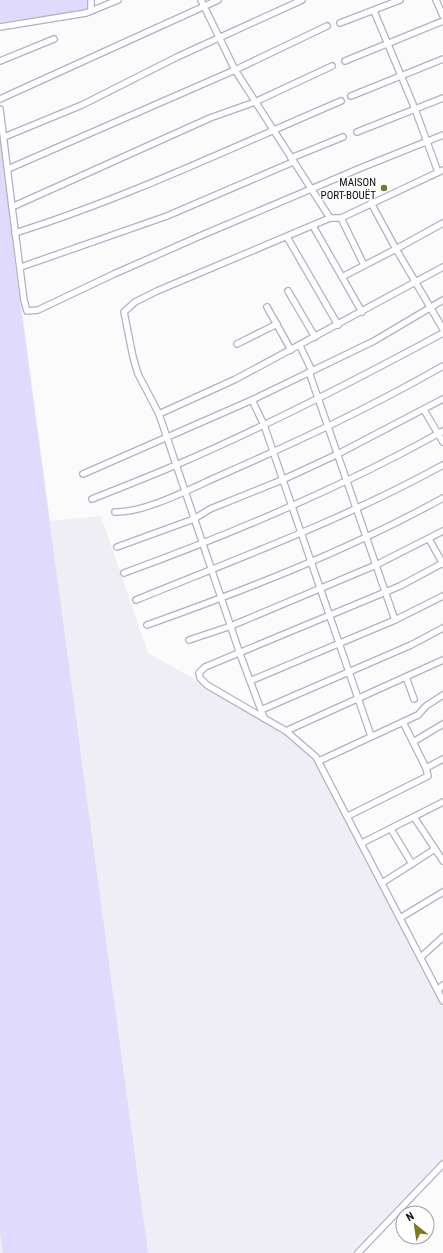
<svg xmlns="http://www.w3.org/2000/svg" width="443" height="1253" font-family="'Roboto Condensed',sans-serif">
	<rect width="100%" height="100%" fill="#fbfbfb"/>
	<path fill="#efeef5" d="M0,139l50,382 51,-5 47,137 117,65 45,33 133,250v163l-85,89h-358z"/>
	<g fill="#e0dbfc">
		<path d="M0,0h87l2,10 -89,13z"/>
		<path d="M0,139l16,133 132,981h-145l-3,-21z"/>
	</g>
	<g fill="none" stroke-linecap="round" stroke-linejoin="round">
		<g stroke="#b3aec9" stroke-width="8">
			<g id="street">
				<path d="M201,0l34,70 95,148"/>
				<path d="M436,0l7,16"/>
				<path d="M91,11l27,-11"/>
				<path d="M374,11l41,98 23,63"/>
				<path d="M340,23l60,-23"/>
				<path d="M0,27l86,-14 5,-2v-11"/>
				<path d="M0,61l54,-22"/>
				<path d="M345,61l98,-40"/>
				<path d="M351,96l92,-37"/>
				<path d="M0,99l218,-99"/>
				<path d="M0,109l12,98 198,-89 45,-16 77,-36"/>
				<path d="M357,132l86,-34"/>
				<path d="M4,137l78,-32 95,-48 125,-57"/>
				<path d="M291,158l52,-21"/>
				<path d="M8,169l227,-99 92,-44"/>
				<path d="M371,203l25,46 47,-26"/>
				<path d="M12,207l12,93 3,11 11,-1 76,-36 86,-38 163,-69 80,-32"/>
				<path d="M341,218l23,47"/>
				<path d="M313,226l49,86"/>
				<path d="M15,233c112,-35 218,-86 326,-132"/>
				<path d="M287,237l51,88"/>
				<path d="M21,267l146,-51 126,-54"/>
				<path d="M342,277l54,-28 47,80"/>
				<path d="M288,291l27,46"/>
				<path d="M267,307l24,43"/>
				<path d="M237,344l40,-20"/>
				<path d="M300,346l12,25"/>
				<path d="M309,372l86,248"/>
				<path d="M252,400l12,25 107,311"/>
				<path d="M424,410l19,32"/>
				<path d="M159,414l77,-35 207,-112"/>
				<path d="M83,474l169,-74 122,-59 69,-41"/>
				<path d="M92,499c28,-11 56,-22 84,-34 91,-39 180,-85 267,-132"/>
				<path d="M115,512c29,1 75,-23 102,-35 77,-34 153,-69 226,-111"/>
				<path d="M429,539l14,25"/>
				<path d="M117,547l77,-28 16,-10 72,-29 54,-25 107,-56"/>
				<path d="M443,563l-43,23 -195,81 -6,6 1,5 7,7 79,46 30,26 127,244"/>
				<path d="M124,573c110,-40 217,-85 319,-142"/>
				<path d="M136,600c103,-42 209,-81 307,-135"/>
				<path d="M147,625c101,-36 202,-75 296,-127"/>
				<path d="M189,640l42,-14 145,-61 67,-34"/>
				<path d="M406,677l8,22"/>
				<path d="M250,681l145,-61 48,-24"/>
				<path d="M261,710l150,-65 32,-17"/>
				<path d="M264,718l-24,-64 -81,-240 -21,-40 -5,-17 -9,-45 11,-10 22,-11 173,-73h11l102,-48"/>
				<path d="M286,731l157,-71"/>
				<path d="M413,742l30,-18"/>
				<path d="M319,761l99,-46 8,-9 17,-11"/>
				<path d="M426,768l17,-9"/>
				<path d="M348,816l80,-40 -2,-8 -23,-46"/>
				<path d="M414,817l29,44"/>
				<path d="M391,829l21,35"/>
				<path d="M362,843l81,-41"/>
				<path d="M382,883l53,-34"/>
				<path d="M400,918l43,-26"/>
				<path d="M421,957l22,-20"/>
				<path d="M438,990l5,-5"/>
				<path d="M358,1253l85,-89"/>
			</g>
		</g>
		<use href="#street" stroke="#fff" stroke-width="5.5"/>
	</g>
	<circle fill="#7e781e" stroke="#fff" stroke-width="1.5" cx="384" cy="188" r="4"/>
	<g text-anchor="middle" stroke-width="3" stroke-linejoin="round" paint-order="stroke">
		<g font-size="11" fill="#0e0c15" stroke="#fff" text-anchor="end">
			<text x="376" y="186">MAISON<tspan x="376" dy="13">PORT-BOUËT</tspan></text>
		</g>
	</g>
	<g transform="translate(415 1225) rotate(330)"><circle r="19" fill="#ffffff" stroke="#9f9ea1"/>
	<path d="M0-3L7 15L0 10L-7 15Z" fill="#7e781e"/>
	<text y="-6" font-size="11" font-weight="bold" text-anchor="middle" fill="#0e0c15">N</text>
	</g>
</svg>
